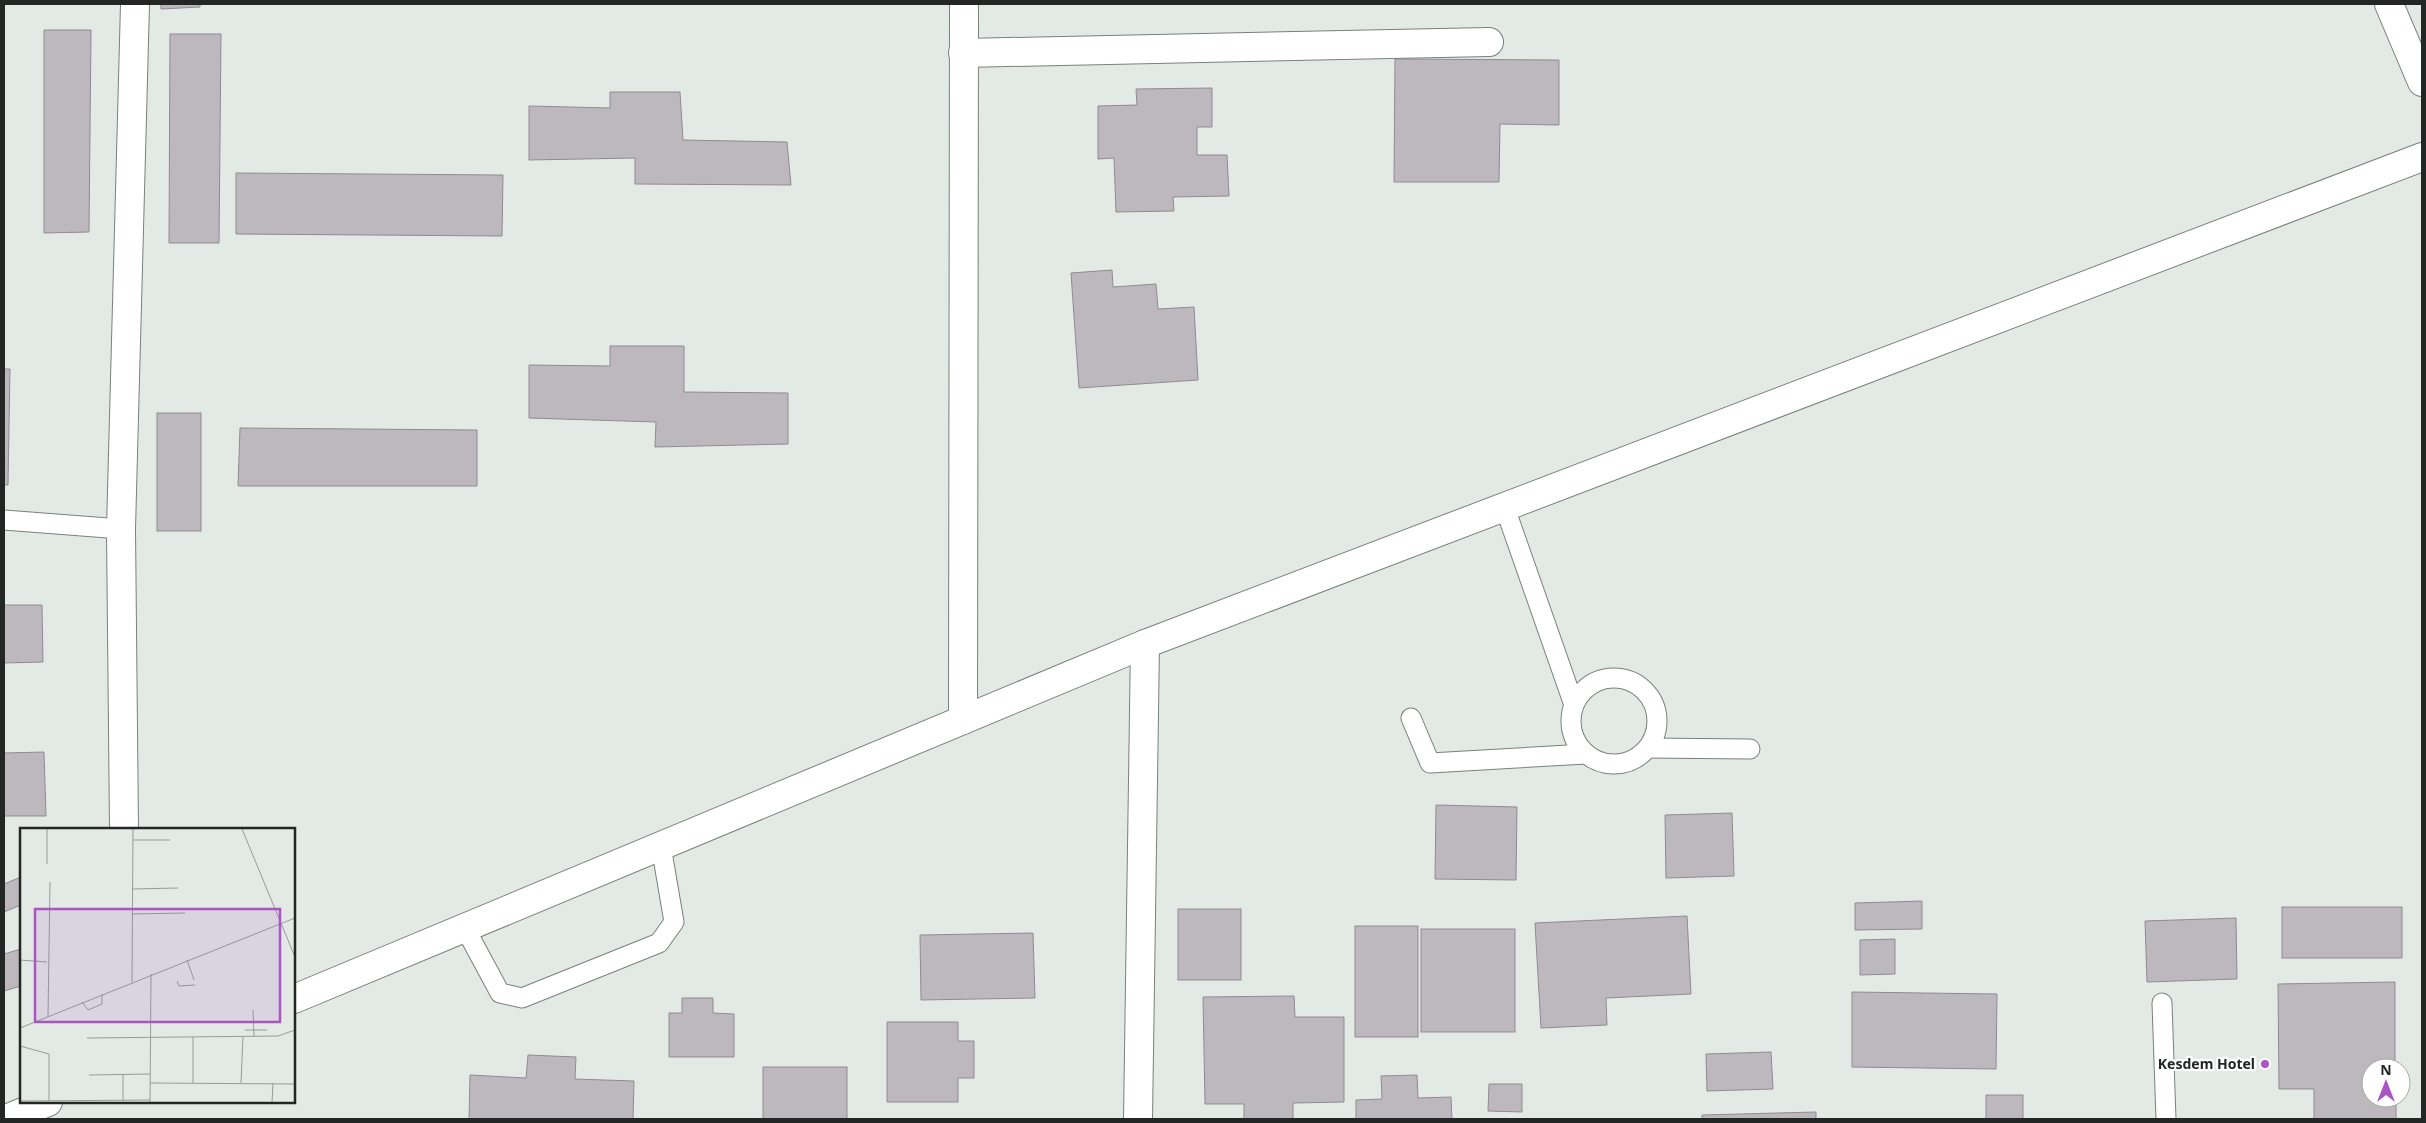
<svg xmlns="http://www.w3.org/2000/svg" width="2426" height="1123" font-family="'Noto Sans',sans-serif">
	<rect width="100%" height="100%" fill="#e3eae6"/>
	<g fill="#bdb8be" stroke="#8f8b91">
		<path d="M161,4h39v3l-39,2z"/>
		<path d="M44,30h47l-2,202 -45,1z"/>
		<path d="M170,34h51l-2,209h-50z"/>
		<path d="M1395,59l164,1v65l-59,-1 -1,58h-105z"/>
		<path d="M1212,88v39h-15v28h30l2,41 -56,1 1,14 -58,1 -2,-54 -16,1v-53l39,-1 -1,-16z"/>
		<path d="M610,92h70l3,48 104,2 4,43 -156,-1v-26l-106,2v-54l81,2z"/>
		<path d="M236,173l267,2 -1,61 -266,-2z"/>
		<path d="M1112,270l1,17 43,-3 2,25 36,-2 4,73 -119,8 -8,-115z"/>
		<path d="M610,346h74v46l104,1v51l-133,3 1,-25 -127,-4v-53l81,1z"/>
		<path d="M4,369h6l-2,116h-4z"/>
		<rect x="157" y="413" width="44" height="118"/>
		<path d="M240,428l237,2v56h-239z"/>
		<path d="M4,605h38l1,57 -39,1z"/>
		<path d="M44,752l2,64h-42v-63z"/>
		<path d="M1436,805l81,2 -1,73 -81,-1z"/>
		<path d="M1732,813l2,63 -68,2 -1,-63z"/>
		<path d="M21,877v28l-17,7v-28z"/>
		<path d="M1922,901v28l-67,1v-27z"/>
		<rect x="2282" y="907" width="120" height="51"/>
		<rect x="1178" y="909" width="63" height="71"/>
		<path d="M1687,916l4,78 -85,4 1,27 -66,3 -6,-105z"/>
		<path d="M2236,918l1,61 -90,3 -2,-61z"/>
		<rect x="1355" y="926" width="63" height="111"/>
		<rect x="1421" y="929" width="94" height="103"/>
		<path d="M1033,933l2,65 -114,2 -1,-65z"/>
		<path d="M1895,939v35l-35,1v-35z"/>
		<path d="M21,949v37l-17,5v-37z"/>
		<path d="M2395,982v86h-24v30h25v21h-82v-30h-35l-1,-105z"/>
		<path d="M1852,992l145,2 -1,75 -144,-2z"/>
		<path d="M1294,996l1,21h49v85l-51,1v16h-49v-15h-39l-2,-107z"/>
		<path d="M682,998h31v15l21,1v43h-65v-44h13z"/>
		<path d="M887,1022h71v19h16v37h-16v24h-71z"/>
		<path d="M1771,1052l2,37 -66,2 -1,-37z"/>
		<path d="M528,1055l48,2 -1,22 59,2 -1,38h-164l1,-44 56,3z"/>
		<rect x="763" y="1067" width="84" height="52"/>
		<path d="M1417,1075l1,23 33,-1 1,22h-96v-19l26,-1 -1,-23z"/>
		<path d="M1489,1084h33v28l-34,-1z"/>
		<rect x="1986" y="1095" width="37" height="24"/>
		<path d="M1816,1112v7h-114v-4z"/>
	</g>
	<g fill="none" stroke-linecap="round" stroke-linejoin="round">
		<g stroke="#79807d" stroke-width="21">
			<g id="service">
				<path d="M1505,508l69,197"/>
				<path d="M4,520l117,9"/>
				<circle cx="1614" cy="721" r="43"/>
				<path d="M1411,718l19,45 156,-9"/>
				<path d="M1648,748l102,1"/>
				<path d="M465,928l35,65 22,5 137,-55 15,-21 -13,-76"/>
				<path d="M2162,1003l4,116"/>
			</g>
		</g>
		<g stroke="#79807d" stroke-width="30">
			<g id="minor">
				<path d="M2389,4l33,78"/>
				<path d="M963,53l526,-11"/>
				<path d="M963,720l1,-716"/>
				<path d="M124,829l-3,-300 14,-525"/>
				<path d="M1138,1119l7,-475"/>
			</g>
		</g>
		<g stroke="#79807d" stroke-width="30">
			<g id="tertiary">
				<path d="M294,999l851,-355 1277,-487"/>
				<path d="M6,1119l42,-17"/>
			</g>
		</g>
		<use href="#service" stroke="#fff" stroke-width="19"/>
		<use href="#minor" stroke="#fff" stroke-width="28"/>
		<use href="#tertiary" stroke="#fff" stroke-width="28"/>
	</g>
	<circle fill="#aa55c3" stroke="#fff" stroke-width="2" cx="2265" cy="1064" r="5"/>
	<g text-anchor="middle" stroke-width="4.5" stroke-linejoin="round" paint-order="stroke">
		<g font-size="14" font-weight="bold" fill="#232624" stroke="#fff" text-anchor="end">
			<text x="2255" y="1069">Kesdem Hotel</text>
		</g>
	</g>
	<g transform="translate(20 828)">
		<rect width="275" height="275" fill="#e3eae6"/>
		<path fill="none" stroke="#969c98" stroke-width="1" d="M222,1l53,128M113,12h37M27,36v-35M112,61l46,-1M112,86l53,-1M0,132l27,2M167,132l7,20M157,153l2,5 16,-1M112,154l1,-153M62,174l6,8 14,-6v-10M233,182l1,26M28,189l2,-135M0,200l275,-110M225,202h22M173,209v46M67,210l191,-2 17,-6M0,218l29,8v47M69,247l61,-1M103,247v26M130,255l145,1M221,255l2,-47M0,273l130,-1M130,274l1,-128M252,274l1,-19"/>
		<path fill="#aa55c3" fill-opacity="0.15" stroke="#aa55c3" stroke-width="2.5" d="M15,81h245v113h-245z"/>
		<rect width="275" height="275" fill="none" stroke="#232624" stroke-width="2.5"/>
	</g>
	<rect width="2426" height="1123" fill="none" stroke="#232624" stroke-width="10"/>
	<g transform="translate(2386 1083)"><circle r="24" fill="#ffffff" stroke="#a7a8a7"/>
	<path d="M0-4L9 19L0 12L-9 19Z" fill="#aa55c3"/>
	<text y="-8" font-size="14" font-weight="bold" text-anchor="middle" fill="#232624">N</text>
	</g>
</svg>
